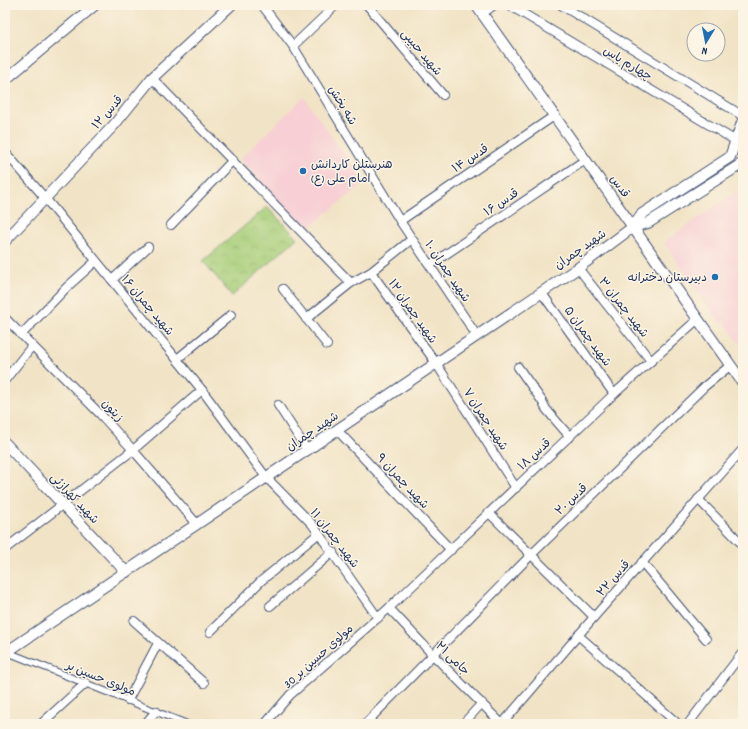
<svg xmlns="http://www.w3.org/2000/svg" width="748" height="729" font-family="Dekko,'Playpen Sans Arabic',sans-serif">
	<defs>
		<pattern id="park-crowns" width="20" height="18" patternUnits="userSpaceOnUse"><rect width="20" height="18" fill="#a6cd77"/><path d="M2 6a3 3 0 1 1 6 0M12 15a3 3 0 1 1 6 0" fill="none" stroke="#8eb069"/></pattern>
	</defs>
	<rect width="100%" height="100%" fill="#fcf5e5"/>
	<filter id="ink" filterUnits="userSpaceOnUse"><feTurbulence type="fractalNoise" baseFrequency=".025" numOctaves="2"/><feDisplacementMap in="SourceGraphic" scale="8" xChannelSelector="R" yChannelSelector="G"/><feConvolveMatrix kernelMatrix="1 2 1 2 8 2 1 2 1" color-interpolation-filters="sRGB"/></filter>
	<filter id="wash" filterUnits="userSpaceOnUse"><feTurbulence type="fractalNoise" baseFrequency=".012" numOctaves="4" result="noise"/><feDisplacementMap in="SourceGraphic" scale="16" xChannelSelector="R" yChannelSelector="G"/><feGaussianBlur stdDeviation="0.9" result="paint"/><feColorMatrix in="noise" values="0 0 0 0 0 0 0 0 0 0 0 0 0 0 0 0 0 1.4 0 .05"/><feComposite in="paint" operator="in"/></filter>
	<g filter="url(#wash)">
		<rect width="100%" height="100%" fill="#f1e3c5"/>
		<g fill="#f7cfd4">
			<path d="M304,97l60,86 -58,47 -66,-71z"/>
			<path d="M743,187v161l-19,-26 18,-13 -22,15 -55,-80 3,-5z"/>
		</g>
		<path fill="url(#park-crowns)" stroke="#607e6a" d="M267,207l30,31 -65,58 -29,-35z"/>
	</g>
	<g filter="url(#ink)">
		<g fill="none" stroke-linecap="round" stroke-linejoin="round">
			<g stroke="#3b4a6d" stroke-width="8">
				<path id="pedestrian" d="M7,652l180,72"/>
			</g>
			<g stroke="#3b4a6d" stroke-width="10">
				<g id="minor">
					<path d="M262,5l31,41 107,175 77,115"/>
					<path d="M367,5l76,90"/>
					<path d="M509,5l227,136"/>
					<path d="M561,5l182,111"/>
					<path d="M482,14l12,-9"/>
					<path d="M293,46l43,-41"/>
					<path d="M152,78l199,205"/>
					<path d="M5,152l40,46 157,192 64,87 46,47 66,94"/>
					<path d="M400,221l154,-105"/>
					<path d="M171,225l62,-65"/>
					<path d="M430,265l155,-105"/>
					<path d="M578,268l73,93"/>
					<path d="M371,272l65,91 80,125"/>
					<path d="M112,280l36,-33"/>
					<path d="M283,289l44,56"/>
					<path d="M541,292l73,102"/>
					<path d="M5,318l96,97 32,35 64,74"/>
					<path d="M306,319l45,-36 20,-11 41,-33"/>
					<path d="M21,335l46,-48 29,-26"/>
					<path d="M177,359l54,-44"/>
					<path d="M518,367l24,34 4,8 24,28"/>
					<path d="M5,380l27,-34"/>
					<path d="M278,405l29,45"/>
					<path d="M337,430l114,120"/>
					<path d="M698,499l45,46"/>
					<path d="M489,513l105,104"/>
					<path d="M5,549l128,-99 69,-60"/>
					<path d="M642,562l64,77"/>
					<path d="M270,606l63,-54"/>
					<path d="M389,608l44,47 69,69"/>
					<path d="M134,621l70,62"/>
					<path d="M210,632l51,-51 57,-47"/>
					<path d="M578,635l100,89"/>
					<path d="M128,700l30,-57"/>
					<path d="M41,724l45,-41"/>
					<path d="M145,724l11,-13"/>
					<path d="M265,724l25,-29 99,-87 225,-214 84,-75"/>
					<path d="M365,724l166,-169 174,-169 26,-21"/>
					<path d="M463,724l19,-21"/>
					<path d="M502,724l92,-107 149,-168"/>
					<path d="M688,724l55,-72"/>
				</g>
			</g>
			<g stroke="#3b4a6d" stroke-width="12">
				<g id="tertiary">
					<path d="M476,5l267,378"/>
					<path d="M5,80l90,-75"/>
					<path d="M633,227l9,-13 88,-57 13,-37"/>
					<path d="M5,241l109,-116 38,-47 79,-73"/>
					<path d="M5,443l121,129"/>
					<path d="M5,653l573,-385 55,-41 15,-4 95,-60"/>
				</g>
			</g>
			<use href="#pedestrian" stroke="#fff" stroke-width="6"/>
			<use href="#minor" stroke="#fff" stroke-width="8"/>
			<use href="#tertiary" stroke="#fff" stroke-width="10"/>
		</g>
	</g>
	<g fill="#1f6fb2" stroke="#fcf5e5" stroke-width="1.5">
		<circle cx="303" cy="171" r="4"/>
		<circle cx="715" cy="277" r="4"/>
	</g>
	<g text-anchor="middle" stroke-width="3" stroke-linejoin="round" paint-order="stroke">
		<g font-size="12" fill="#1b2f5e" stroke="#fcf5e5">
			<text transform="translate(422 52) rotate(50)" y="4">شهید حبیبی</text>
			<text transform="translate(628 63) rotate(31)" y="4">چهارم یاس</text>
			<text transform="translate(343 105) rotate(59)" y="4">شه بخش</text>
			<text transform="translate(107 112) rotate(-49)" y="4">قدس ۱۲</text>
			<text transform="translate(470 158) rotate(-34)" y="4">قدس ۱۴</text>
			<text transform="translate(620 186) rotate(55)" y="4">قدس</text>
			<text transform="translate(501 202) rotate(-34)" y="4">قدس ۱۶</text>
			<text transform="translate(580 249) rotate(-35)" y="4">شهید چمران</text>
			<text transform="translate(448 271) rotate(56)" y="4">شهید چمران ۱۰</text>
			<text transform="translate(148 305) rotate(50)" y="4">شهید چمران ۱۶</text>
			<text transform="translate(624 307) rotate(52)" y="4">شهید چمران ۳</text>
			<text transform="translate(413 311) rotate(55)" y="4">شهید چمران ۱۲</text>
			<text transform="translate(588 336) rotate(54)" y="4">شهید چمران ۵</text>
			<text transform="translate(113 410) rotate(46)" y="4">زیتون</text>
			<text transform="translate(486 419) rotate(57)" y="4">شهید چمران ۷</text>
			<text transform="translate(312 431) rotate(-34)" y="4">شهید چمران</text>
			<text transform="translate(534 454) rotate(-43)" y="4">قدس ۱۸</text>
			<text transform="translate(403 481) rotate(47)" y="4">شهید چمران ۹</text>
			<text transform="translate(75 498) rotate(47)" y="4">شهید کهرازئی</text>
			<text transform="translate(571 499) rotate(-44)" y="4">قدس ۲۰</text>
			<text transform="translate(335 538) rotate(52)" y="4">شهید چمران ۱۱</text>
			<text transform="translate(613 578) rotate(-49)" y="4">قدس ۲۲</text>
			<text transform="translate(318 656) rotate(-42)" y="4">مولوی حسین بر 30</text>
			<text transform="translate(453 658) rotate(45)" y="4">جامی ۲۱</text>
			<text transform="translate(101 678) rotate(22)" y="4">مولوی حسین بر</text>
		</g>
		<g font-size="12" fill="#1b2f5e" stroke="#fcf5e5" text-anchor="start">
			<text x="311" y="168">هنرستلن کاردانش<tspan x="311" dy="14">امام علی (ع)</tspan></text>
			<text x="707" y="281" text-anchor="end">دبیرستان دخترانه</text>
		</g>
	</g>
	<rect width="748" height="729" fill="none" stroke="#fcf5e5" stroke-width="20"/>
	<g transform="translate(706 42) rotate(190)"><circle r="19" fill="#fcf5e5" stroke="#a2a6af"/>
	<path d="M0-3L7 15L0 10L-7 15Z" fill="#1f6fb2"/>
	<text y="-6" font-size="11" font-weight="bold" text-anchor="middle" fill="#1b2f5e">N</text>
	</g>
</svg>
